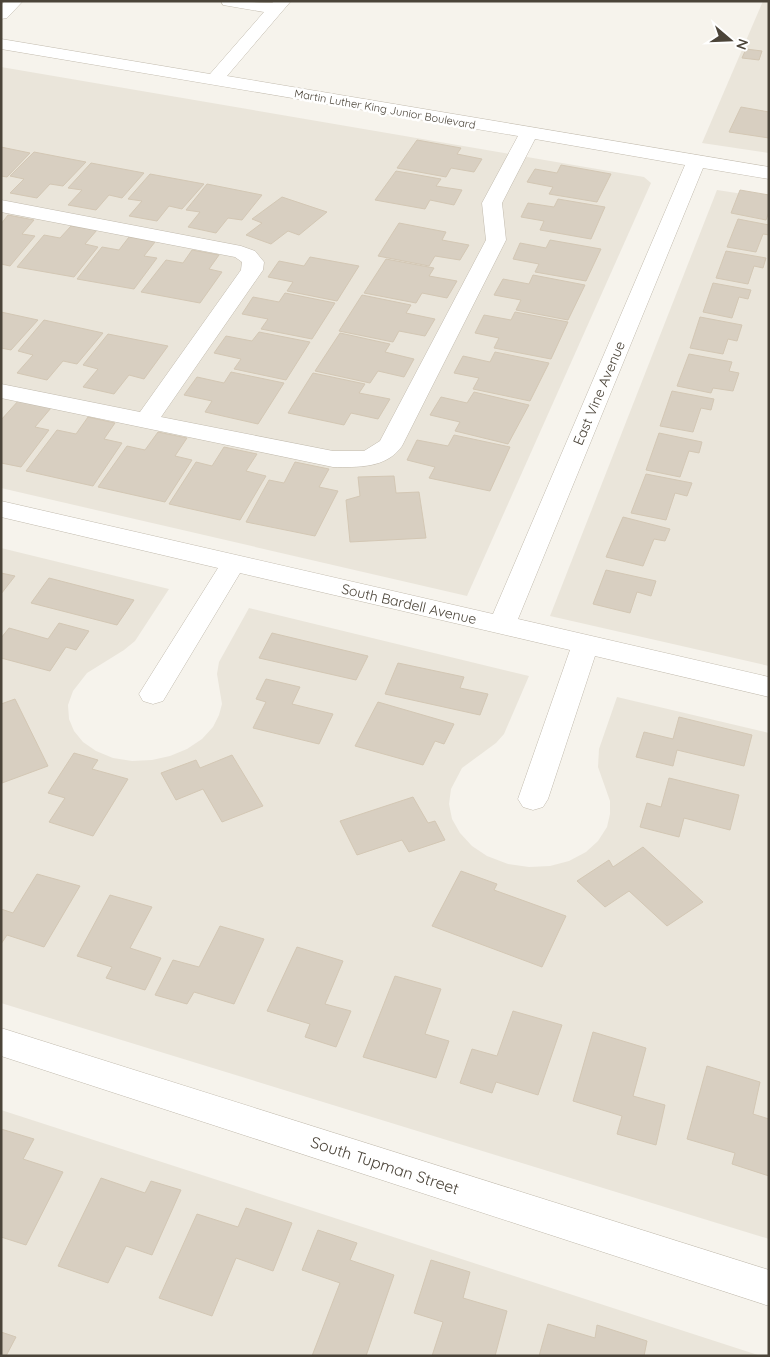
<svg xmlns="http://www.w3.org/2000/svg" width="770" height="1357" font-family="Quicksand,sans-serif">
	<rect width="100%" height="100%" fill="#f6f3ec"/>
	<g fill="#eae5da">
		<path d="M763,1h6v152l-67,-10z"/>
		<path d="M1,67l643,110 7,6 -184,413 -466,-108z"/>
		<path d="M717,190l52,8v468l-219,-50z"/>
		<path d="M1,548l168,41 -34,52 -11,9 -37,23 -14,18 -5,14 1,14 5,12 9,11 13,9 17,7 19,3 20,-1 18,-4 17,-7 15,-10 11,-12 6,-12 3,-11 -5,-30 2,-12 30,-54 280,68 -25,58 -8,9 -34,25 -11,21 -2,15 3,15 8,14 12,13 15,10 21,8 21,3 21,-1 19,-5 17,-9 12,-11 9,-14 3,-13v-13l-12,-34 1,-18 18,-52 152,36v506l-768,-236z"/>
		<path d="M1,1110l312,101 448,145h-760z"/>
	</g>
	<g fill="#d8cfc1" stroke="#d3c7b4">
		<path d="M746,49l16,2 -3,9 -17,-2z"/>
		<path d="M741,107l28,5v26l-40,-6z"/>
		<path d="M417,140l44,8 -4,6 25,5 -8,13 -23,-4 -5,9 -49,-9z"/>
		<path d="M1,147l29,6 -23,24 -6,-1z"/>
		<path d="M34,152l52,10 -23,24 -13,-2 -13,14 -27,-5 14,-14 -14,-3z"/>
		<path d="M91,163l53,10 -22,25 -13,-3 -13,15 -28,-5 14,-15 -14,-2z"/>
		<path d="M561,165l50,9 -14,28 -48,-8 4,-7 -26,-5 8,-13 22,4z"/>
		<path d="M396,171l45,8 -5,7 26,4 -8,15 -24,-5 -5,9 -50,-9z"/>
		<path d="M150,174l54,10 -22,25 -13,-3 -12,15 -28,-5 13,-15 -14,-2z"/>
		<path d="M207,184l55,11 -20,25 -14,-2 -12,15 -28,-6 12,-15 -14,-2z"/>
		<path d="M740,190l29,5v17l-3,8 -35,-7z"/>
		<path d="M282,197l45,15 -28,23 -11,-4 -17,13 -25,-9 16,-12 -10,-4z"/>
		<path d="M558,199l47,8 -14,32 -51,-9 4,-9 -23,-4 7,-14 26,4z"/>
		<path d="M8,215l26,5 -12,14 13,2 -25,30 -9,-2v-40z"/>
		<path d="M738,219l31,6v10l-6,-1 -7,18 -29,-5z"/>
		<path d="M399,223l47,9 -4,8 27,5 -9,15 -25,-4 -6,10 -51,-10z"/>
		<path d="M71,226l26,4 -12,14 13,3 -24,30 -57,-10 27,-32 16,3z"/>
		<path d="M129,237l26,5 -11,14 13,2 -23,31 -57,-10 25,-32 17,3z"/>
		<path d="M550,240l51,9 -15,32 -51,-9 4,-8 -26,-5 7,-16 26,5z"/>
		<path d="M192,250l27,5 -10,14 13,3 -22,31 -59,-11 25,-32 17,3z"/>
		<path d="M726,251l40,7 -3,10 -9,-2 -6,18 -32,-6z"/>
		<path d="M310,257l49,9 -22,35 -50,-10 6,-9 -25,-5 11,-16 25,5z"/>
		<path d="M386,259l48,9 -5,8 28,5 -10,17 -25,-5 -6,10 -52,-10z"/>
		<path d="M533,275l52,10 -17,35 -52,-10 5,-10 -27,-5 9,-16 26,5z"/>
		<path d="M713,283l38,7 -3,9 -9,-2 -7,21 -29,-6z"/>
		<path d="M285,293l50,10 -23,36 -51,-10 7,-10 -26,-5 11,-17 26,5z"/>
		<path d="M362,295l49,10 -5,8 29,6 -10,17 -26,-5 -6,11 -54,-11z"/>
		<path d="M1,312l37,8 -27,30 -10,-2z"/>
		<path d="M515,312l53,10 -17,37 -57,-11 5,-10 -24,-5 9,-18 27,5z"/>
		<path d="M700,317l42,8 -5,16 -9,-2 -5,15 -33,-6z"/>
		<path d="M44,320l59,13 -26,31 -14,-3 -16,19 -30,-7 16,-18 -15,-4z"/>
		<path d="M259,332l51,10 -24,38 -52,-11 7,-10 -27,-6 12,-17 26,5z"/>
		<path d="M340,333l50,11 -5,8 29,7 -10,18 -26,-6 -8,12 -55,-12z"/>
		<path d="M108,334l60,12 -24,33 -15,-4 -15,19 -31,-7 15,-18 -15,-4z"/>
		<path d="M495,352l54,11 -19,38 -57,-12 6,-11 -25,-5 9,-17 27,6z"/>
		<path d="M689,354l43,8 -3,9 10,2 -6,18 -20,-3 -2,5 -34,-7z"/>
		<path d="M231,372l53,11 -26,41 -53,-12 7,-11 -28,-6 13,-18 27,6z"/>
		<path d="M313,373l52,11 -6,9 31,6 -12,20 -27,-6 -7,12 -56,-12z"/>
		<path d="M672,391l42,8 -3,11 -10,-2 -8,24 -33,-6z"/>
		<path d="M474,392l55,13 -21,39 -53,-13 5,-9 -30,-7 11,-18 26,6z"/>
		<path d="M19,400l32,8 -16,19 14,3 -28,37 -20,-4v-43z"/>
		<path d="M88,417l27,6 -11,16 18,4 -29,43 -67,-15 31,-41 19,4z"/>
		<path d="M158,432l29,6 -12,18 17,4 -27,42 -67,-15 29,-41 18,4z"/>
		<path d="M659,433l43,9 -3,11 -10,-2 -9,26 -34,-7z"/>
		<path d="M454,435l56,12 -20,44 -61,-13 6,-11 -28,-7 10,-20 31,6z"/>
		<path d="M224,447l33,7 -11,17 20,5 -26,44 -71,-16 27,-42 16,4z"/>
		<path d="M295,462l34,7 -10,18 19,4 -23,45 -69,-14 23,-42 15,3z"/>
		<path d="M646,474l46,9 -5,13 -12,-3 -9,27 -35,-7z"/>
		<path d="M394,476l2,17 23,-1 7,46 -76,4 -4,-42 14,-4 -2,-19z"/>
		<path d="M623,517l47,12 -5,12 -11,-2 -11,27 -37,-9z"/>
		<path d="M606,570l50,11 -5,15 -14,-4 -7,21 -37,-9z"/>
		<path d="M1,573l14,3 -14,18z"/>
		<path d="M49,578l85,22 -17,25 -86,-22z"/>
		<path d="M59,623l30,8 -13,19 -10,-3 -16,24 -49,-13v-20l8,-10 39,11z"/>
		<path d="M272,633l96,23 -12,24 -97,-22z"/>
		<path d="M398,663l66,14 -4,11 28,6 -8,21 -95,-21z"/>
		<path d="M266,679l34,8 -8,17 41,10 -14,30 -66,-16 13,-26 -10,-3z"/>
		<path d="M15,699l33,67 -46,17 -1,-79z"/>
		<path d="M378,702l76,22 -10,20 -9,-3 -12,24 -68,-19z"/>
		<path d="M679,717l73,18 -8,31 -67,-16 -4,16 -37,-9 8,-25 29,7z"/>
		<path d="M74,753l24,7 -6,9 36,10 -35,57 -44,-14 16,-24 -17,-5z"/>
		<path d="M232,755l31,51 -41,16 -19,-33 -27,11 -15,-27 35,-13 4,8z"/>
		<path d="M669,778l70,17 -9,35 -46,-12 -5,19 -39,-10 7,-24 14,4z"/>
		<path d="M413,797l15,26 7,-2 10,19 -36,12 -7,-12 -45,15 -17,-34z"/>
		<path d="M643,847l60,55 -36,24 -38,-35 -24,16 -28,-26 32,-21 4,7z"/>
		<path d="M461,871l36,13 -3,6 72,26 -24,51 -110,-41z"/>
		<path d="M37,874l43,12 -36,61 -37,-12 -6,9v-35l12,4z"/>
		<path d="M110,895l42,12 -22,41 31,10 -16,32 -39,-12 6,-11 -35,-11z"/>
		<path d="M220,926l44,13 -30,65 -40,-12 -7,12 -32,-9 18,-35 26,7z"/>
		<path d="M297,947l46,14 -18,43 26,7 -15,36 -31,-10 5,-13 -43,-13z"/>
		<path d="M395,976l46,13 -16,45 24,7 -13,37 -73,-21z"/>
		<path d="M513,1011l49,14 -24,70 -42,-13 -4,11 -32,-10 12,-34 25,7z"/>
		<path d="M593,1032l53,16 -13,48 32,9 -9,40 -39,-11 5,-18 -49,-15z"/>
		<path d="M707,1066l53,16 -7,32 16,5v57l-37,-12 3,-11 -48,-14z"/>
		<path d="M1,1129l33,10 -11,20 40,13 -37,73 -25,-8z"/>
		<path d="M101,1178l44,15 6,-12 30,9 -29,65 -26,-9 -18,37 -50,-17z"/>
		<path d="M246,1208l46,15 -19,48 -37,-13 -24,58 -53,-18 38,-84 41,13z"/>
		<path d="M318,1230l39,13 -7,17 44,15 -28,81h-54l28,-73 -38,-13z"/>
		<path d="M431,1260l39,12 -7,26 44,13 -12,45h-63l11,-34 -29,-9z"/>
		<path d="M548,1324l47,14 2,-13 50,16 -3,15h-105z"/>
		<path d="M1,1332l15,5 -10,19h-5z"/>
	</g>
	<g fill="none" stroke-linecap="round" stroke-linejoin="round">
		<g stroke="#c2bbae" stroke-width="1">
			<g id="minor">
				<path d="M5,1h18l-16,17 -6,1v-14z"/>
				<path d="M221,1l51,2 2,-2h17l-64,75 542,91v12l-66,-11 -185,451 251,58v20l-174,-41 -47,143 -5,8 -10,3 -10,-3 -5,-8 52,-149 -330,-77 -77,128 -10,3 -10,-3 -4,-7 79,-126 -217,-51v-16l492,113 192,-449 -150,-26 -33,64 4,37 -104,206c-16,23 -45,21 -69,21l-332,-69v-14l139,28 101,-142 1,-8 -7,-5 -234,-45v-12l240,46 14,5 9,11 -1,8 -102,147 172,34h31l16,-10 106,-201 -4,-37 36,-67 -517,-87v-10l209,35 54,-62 -41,-7z"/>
				<path d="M1,1028l768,242v36l-768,-250z"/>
			</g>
		</g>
		<use href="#minor" fill="#fff" fill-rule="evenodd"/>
	</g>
	<g text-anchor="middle" stroke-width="5" stroke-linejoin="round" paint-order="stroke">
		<g font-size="11" fill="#4b4439" stroke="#fff">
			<text transform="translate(385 109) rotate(10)" y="4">Martin Luther King Junior Boulevard</text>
		</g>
		<g font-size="14" fill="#4b4439" stroke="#fff">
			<text transform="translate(599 393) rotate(-67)" y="5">East Vine Avenue</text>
			<text transform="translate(409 604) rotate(13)" y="5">South Bardell Avenue</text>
		</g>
		<g font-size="16" fill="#4b4439" stroke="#fff">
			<text transform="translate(385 1165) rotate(18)" y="6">South Tupman Street</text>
		</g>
	</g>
	<rect width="770" height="1357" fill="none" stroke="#4b4439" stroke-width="5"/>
	<g transform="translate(730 40) rotate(109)" stroke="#ffffff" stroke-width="4" paint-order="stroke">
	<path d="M0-4L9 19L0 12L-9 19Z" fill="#4b4439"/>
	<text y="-8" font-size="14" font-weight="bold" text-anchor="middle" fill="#4b4439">N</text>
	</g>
</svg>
